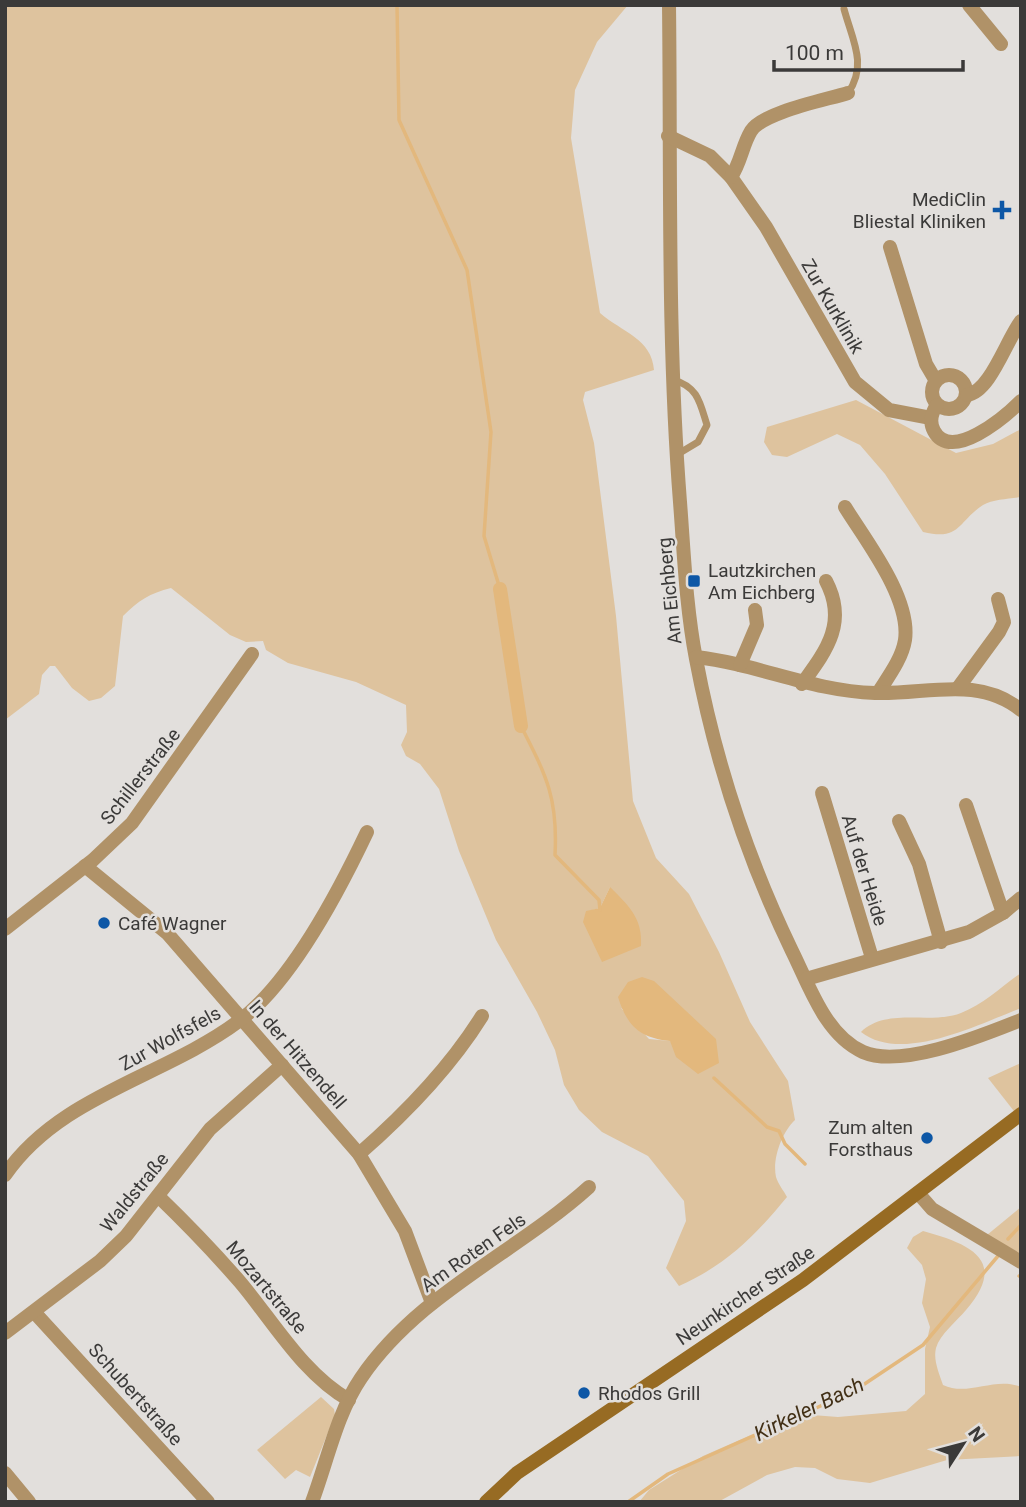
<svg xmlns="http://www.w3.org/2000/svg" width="1026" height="1507" font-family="Roboto,sans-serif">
	<rect width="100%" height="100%" fill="#e2dfdc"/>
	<g fill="#dec39e" fill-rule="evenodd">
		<path d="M5,5h623l-31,37 -22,48 -4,48 29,175c22,19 52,26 54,57l-69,22 -2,8 11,43 22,173 17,185 23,57 33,36 30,58 31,70 38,59 7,39c-13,12 -23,39 -19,57 2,7 8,14 11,20 -33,40 -61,68 -108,89l-13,-18 20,-47 -2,-20 -36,-45 -46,-24 -23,-22 -15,-25 -9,-35 -18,-38 -41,-72 -37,-89 -20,-62 -19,-25 -14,-8 -5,-11 6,-13 -1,-27 -50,-23 -68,-19 -22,-13 -3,-9 -17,1 -16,-7 -59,-47c-21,5 -33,13 -48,28l-8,70 -14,12 -12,3 -17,-13 -17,-22h-5l-8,9 -3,19 -34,26zM610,887l-8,74 -16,-49 14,-4zM621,1008l98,55 -49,-22 -21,-2z"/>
		<path d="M856,400l100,53 37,-9 28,-15v68c-12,2 -28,2 -38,8 -26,17 -22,36 -60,27l-38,-58 -25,-29 -23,-11 -50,23 -15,-2 -8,-13 3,-15z"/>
		<path d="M1021,973v35c-42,16 -119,56 -160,24 26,-25 69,-7 100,-19 22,-8 41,-27 60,-40z"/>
		<path d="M1021,1063v57l-33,-42z"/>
		<path d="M1021,1207v47l-34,-19z"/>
		<path d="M923,1231c47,13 86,29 43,79 -9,11 -26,24 -30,38 -3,12 3,25 7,37 25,12 52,-9 78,2v69l-74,4 -77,23 -33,-4 -22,-11 -20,-1 -28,8 -49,27h-79l10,-12 54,-34 96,-42 39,3 68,-6 19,-17v-45l5,-22 -8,-24 4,-24 -4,-14 -15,-17 6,-11z"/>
		<path d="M321,1397l13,12 1,6 -25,62 -14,-7 -11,9 -28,-29z"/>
	</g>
	<g fill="#e3b87d">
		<path d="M610,887c18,18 33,31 31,59l-39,16 -19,-40 3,-11 14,-3z"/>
		<path d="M642,977l12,4 62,58 3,24 -21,11 -22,-17 -6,-16c-30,-3 -43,-15 -52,-44l10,-15z"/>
	</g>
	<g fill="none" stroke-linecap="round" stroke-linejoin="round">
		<g stroke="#e3b87d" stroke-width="3.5">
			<path d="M397,5l2,115 68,150 24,162 -7,104 16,53"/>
			<path d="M522,728c25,49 36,71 33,127l44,45 1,10"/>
			<path d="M714,1078l53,49 12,4 6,13 20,20"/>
			<path d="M1008,1239l13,-14"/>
			<path d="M1019,1276l2,1"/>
			<path d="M628,1502l40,-28 186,-83 69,-46 75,-89"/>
		</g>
		<path stroke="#e3b87d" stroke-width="14" d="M500,589l21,137"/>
		<g stroke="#b09268" stroke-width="7">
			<path d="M844,9c8,30 24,56 4,84"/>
			<path d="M674,380c24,7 26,23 33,45l-9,17 -20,12"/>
		</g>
		<g stroke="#b09268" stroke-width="14">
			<path d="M669,5c2,166 -2,331 11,497 4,52 6,105 16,157 19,101 51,199 96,292 17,34 33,84 71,101 39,17 120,-17 158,-32"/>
			<path d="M969,5l32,39"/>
			<path d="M668,136l42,20 21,21 35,50 89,155 34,28 42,8"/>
			<path d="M731,177c10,-15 11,-31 20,-46 12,-19 75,-31 97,-38"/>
			<path d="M890,247l36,117 10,17"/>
			<circle cx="949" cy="392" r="17"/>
			<path d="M967,395c23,-3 39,-54 54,-74"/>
			<path d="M937,405c-5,7 -8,17 -3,26 17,32 71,-14 87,-30"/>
			<path d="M845,507c21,34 66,91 60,133 -3,19 -17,37 -27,53"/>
			<path d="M696,657c62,7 115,34 179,36 51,2 102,-18 146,17"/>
			<path d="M740,665l17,-40 -2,-15"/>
			<path d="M802,684c24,-33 46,-61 24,-103"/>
			<path d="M958,688l41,-56 5,-10 -6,-23"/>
			<path d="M822,793l50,165"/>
			<path d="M966,805l37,108"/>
			<path d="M899,821l20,43 22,78"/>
			<path d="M85,866l82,67 192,221 46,77 27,72"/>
			<path d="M5,929l88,-69 39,-37 120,-169"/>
			<path d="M806,979l163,-47 34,-19 18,-15"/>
			<path d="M359,1154c47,-41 90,-85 123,-138"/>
			<path d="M5,1175c55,-80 159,-98 234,-154 53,-39 100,-130 128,-189"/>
			<path d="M918,1193l14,16 89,53"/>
			<path d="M158,1196c29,28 56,56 82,86 33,39 63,92 109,118"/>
			<path d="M35,1313l173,189"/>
			<path d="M5,1333l95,-72 26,-25 84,-107 72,-64"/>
			<path d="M5,1473l24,29"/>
			<path d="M312,1502c15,-40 25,-89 49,-124 57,-84 155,-125 228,-191"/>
		</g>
		<path stroke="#976b23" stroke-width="14" d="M486,1502l31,-29 286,-193 218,-166"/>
	</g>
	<g fill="#0d57a6" stroke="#e2dfdc" stroke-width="2.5">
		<path d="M998.5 199.5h7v7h7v7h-7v7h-7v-7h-7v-7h7z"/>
		<rect x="687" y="574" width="14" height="14" rx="3.5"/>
		<circle cx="104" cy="923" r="7"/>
		<circle cx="927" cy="1138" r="7"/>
		<circle cx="584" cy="1393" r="7"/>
	</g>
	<g text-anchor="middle" stroke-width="5" stroke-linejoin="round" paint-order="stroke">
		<g font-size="19" fill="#3b3a39" stroke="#e2dfdc" text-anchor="start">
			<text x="986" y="206" text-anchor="end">MediClin<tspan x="986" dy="22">Bliestal Kliniken</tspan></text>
			<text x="708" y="577">Lautzkirchen<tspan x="708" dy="22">Am Eichberg</tspan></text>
			<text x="118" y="930">Café Wagner</text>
			<text x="913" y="1134" text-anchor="end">Zum alten<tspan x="913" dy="22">Forsthaus</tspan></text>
			<text x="598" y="1400">Rhodos Grill</text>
		</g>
		<g font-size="19" fill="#3b3a39" stroke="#e2dfdc">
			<text transform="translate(833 306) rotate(60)" y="7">Zur Kurklinik</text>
			<text transform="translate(669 591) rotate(-96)" y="7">Am Eichberg</text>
			<text transform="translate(140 776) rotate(-52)" y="7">Schillerstraße</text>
			<text transform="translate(865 870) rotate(73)" y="7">Auf der Heide</text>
			<text transform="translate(170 1038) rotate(-29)" y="7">Zur Wolfsfels</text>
			<text transform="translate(298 1054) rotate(49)" y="7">In der Hitzendell</text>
			<text transform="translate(134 1192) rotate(-51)" y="7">Waldstraße</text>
			<text transform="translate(473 1252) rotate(-35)" y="7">Am Roten Fels</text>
			<text transform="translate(267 1287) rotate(50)" y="7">Mozartstraße</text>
			<text transform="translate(745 1295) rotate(-34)" y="7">Neunkircher Straße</text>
			<text transform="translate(136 1394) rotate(48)" y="7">Schubertstraße</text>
		</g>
		<g font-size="21" font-style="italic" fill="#423016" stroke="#e2dfdc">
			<text transform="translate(809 1409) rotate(-26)" y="7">Kirkeler Bach</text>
		</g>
	</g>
	<rect width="1026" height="1507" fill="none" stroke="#3b3a39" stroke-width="14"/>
	<g transform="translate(963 1444) rotate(54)" stroke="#e2dfdc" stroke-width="5" paint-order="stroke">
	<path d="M0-5L12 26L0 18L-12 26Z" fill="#3b3a39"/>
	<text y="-10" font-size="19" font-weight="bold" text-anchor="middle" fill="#3b3a39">N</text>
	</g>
	<path d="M774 60v10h189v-10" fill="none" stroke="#3b3a39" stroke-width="3.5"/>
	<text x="785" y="60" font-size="21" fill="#3b3a39" stroke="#e2dfdc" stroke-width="5" paint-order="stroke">100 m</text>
</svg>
